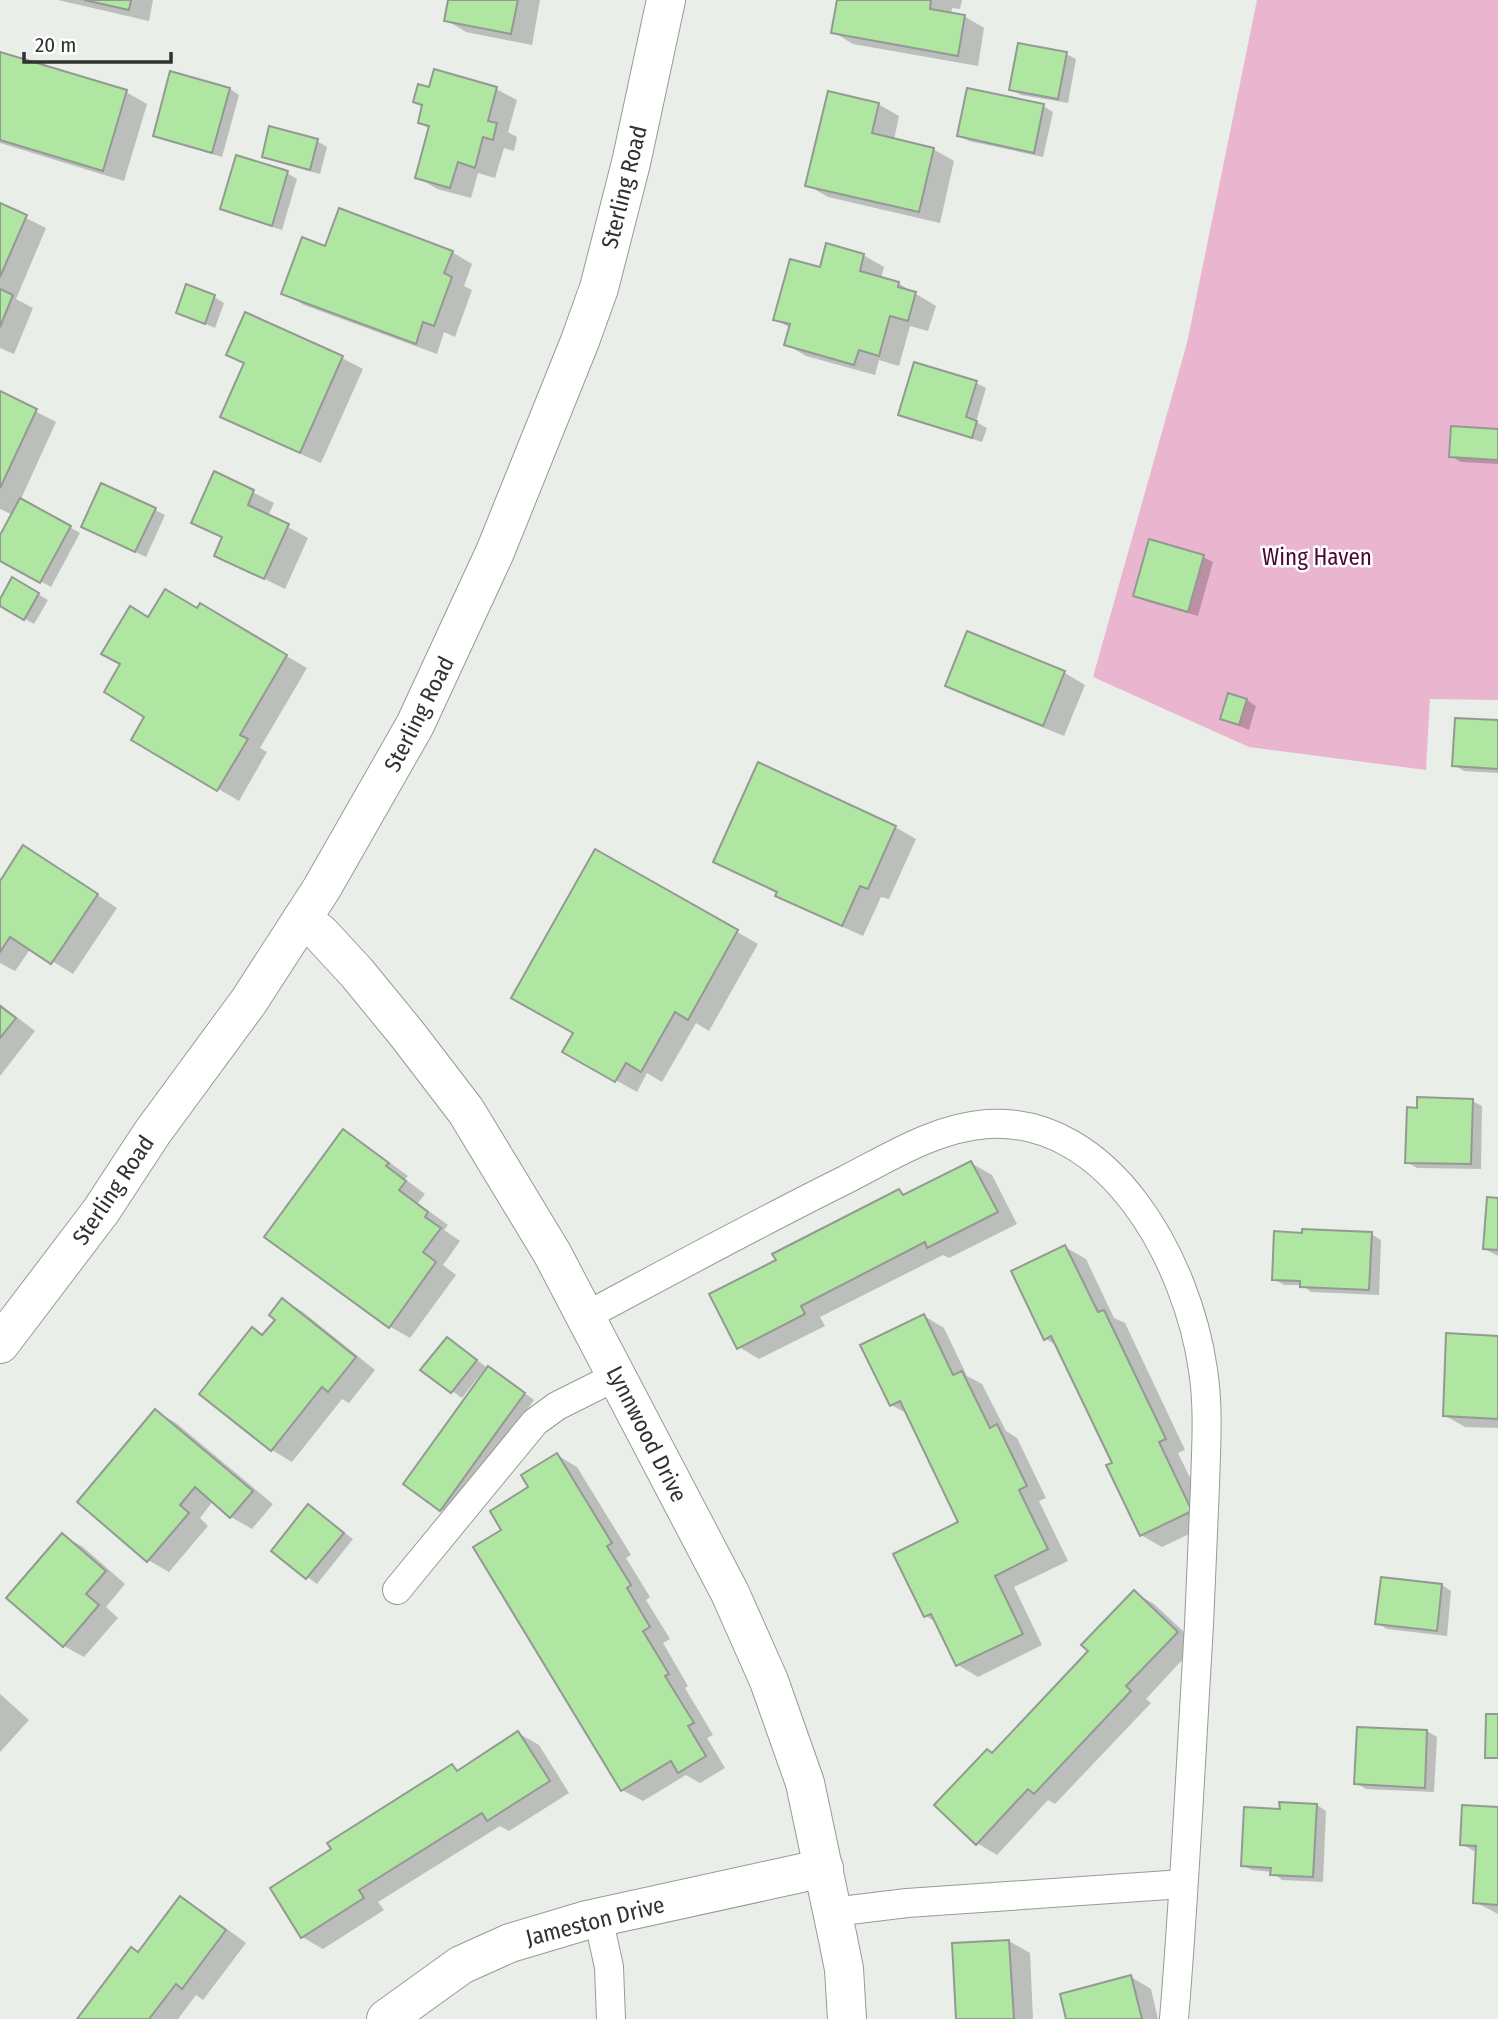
<svg xmlns="http://www.w3.org/2000/svg" width="1498" height="2019" font-family="'Fira Sans Condensed',sans-serif">
	<rect width="100%" height="100%" fill="#eaeee9"/>
	<path fill="#eab5ce" d="M1257,0h241v700l-68,-1 -4,71 -177,-23 -156,-70 94,-334z"/>
	<g fill="#0003">
		<path d="M58,0h95l-4,21z"/>
		<path d="M449,0h91l-8,45 -66,-13 -20,-12z"/>
		<path d="M838,0h124l-2,9 -8,-1 -1,6 13,2 20,12 -6,38 -125,-22 -20,-12z"/>
		<path d="M1066,54l10,5 -8,44 -47,-8 -10,-6z"/>
		<path d="M0,57l126,35 21,12 -23,77 -124,-38z"/>
		<path d="M230,89l9,6 -17,62 -57,-17 -10,-5z"/>
		<path d="M496,89l21,11 -9,32 9,5 -3,14 -10,-3 -9,30 -17,-5 -7,25 -34,-9 -20,-12 13,-48 -10,-6 4,-16 -9,-5z"/>
		<path d="M878,104l21,12 -5,24 39,9 21,12 -14,62 -112,-26 -21,-12z"/>
		<path d="M1043,106l10,6 -10,45 -74,-16 -10,-5z"/>
		<path d="M317,141l10,6 -7,27 -47,-13 -9,-5z"/>
		<path d="M237,157l50,16 10,6 -15,51 -50,-16 -10,-6z"/>
		<path d="M0,205l46,23 -30,71 17,9 -19,46 -14,-6z"/>
		<path d="M326,248l126,4 20,12 -8,22 8,4 -17,47 -11,-5 -7,22 -133,-49 -21,-12z"/>
		<path d="M863,255l21,12 -3,12 17,4 38,23 -8,25 -18,-5 -11,40 -20,-6 -4,15 -69,-19 -20,-12 4,-16 -15,-9 46,-50z"/>
		<path d="M214,297l10,6 -9,25 -37,-16z"/>
		<path d="M246,314l96,44 21,11 -42,94 -78,-35 -21,-12 24,-52 -18,-10z"/>
		<path d="M976,383l10,5 -10,34 11,6 -5,14 -72,-23 -10,-5z"/>
		<path d="M0,393l56,29 -35,77 59,34 -29,54 -51,-28v-20l13,-24 -13,-6z"/>
		<path d="M1498,431v33l-37,-2 -10,-6z"/>
		<path d="M215,473l59,30 -6,13 40,22 -23,51 -69,-34 7,-17 -30,-16z"/>
		<path d="M155,510l10,5 -19,42 -53,-25z"/>
		<path d="M1203,557l10,5 -15,54 -53,-15 -10,-5z"/>
		<path d="M13,579l35,21 -14,24 -34,-20z"/>
		<path d="M201,606l106,62 -47,80 7,4 -28,49 -105,-62 12,-22 -24,-53 27,-45 49,-9z"/>
		<path d="M968,633l97,40 20,12 -21,51 -96,-39 -21,-12z"/>
		<path d="M1247,700l9,6 -7,24 -27,-11z"/>
		<path d="M1498,722v51l-34,-2 -10,-6z"/>
		<path d="M759,765l136,62 21,12 -27,60 -8,-2 -18,39 -65,-29 -20,-12 1,-2 -64,-32z"/>
		<path d="M596,851l162,93 -49,87 -13,-8 -34,59 -15,-9 -10,19 -73,-41 11,-18z"/>
		<path d="M44,859l73,49 -44,66 -42,-26 -16,23 -15,-8v-79z"/>
		<path d="M0,1004l35,27 -35,45z"/>
		<path d="M1472,1101l10,5 -1,63 -64,-1 -10,-6z"/>
		<path d="M343,1132l20,11 45,33 -3,3 20,15 -7,9 30,22 -4,5 16,11 -17,24 13,10 -46,63 -21,-12z"/>
		<path d="M971,1163l21,12 25,49 -68,34 -6,-3 -123,62 5,9 -66,33 -20,-12 160,-156 8,5z"/>
		<path d="M1498,1199v57l-13,-7z"/>
		<path d="M1371,1234l10,6 -2,55 -68,-3 -9,-7h-18l-10,-6z"/>
		<path d="M1065,1247l21,12 28,59 11,5 60,127 -7,3 34,70 -50,24 -21,-12 -27,-72 -56,-117 -12,-7z"/>
		<path d="M283,1300l20,12 72,58 -26,33 -7,-4 -50,63 -20,-12 5,-131z"/>
		<path d="M924,1316l20,12 23,48 15,8 24,47 11,7 29,60 -7,3 29,60 -54,26 28,58 -64,32 -20,-12 -21,-42 -11,-7 35,-93 -53,-109 -17,-9z"/>
		<path d="M1498,1338v90l-33,-1 -21,-12z"/>
		<path d="M457,1345l29,22 -24,31 -39,-28z"/>
		<path d="M499,1374l35,26 -84,115 -9,-6z"/>
		<path d="M156,1411l20,12 97,81 -21,25 -21,-12 -18,-16 -13,17 8,8 -39,46 -21,-12z"/>
		<path d="M557,1455l20,12 54,88 -5,3 24,39 -4,3 24,39 -7,4 25,43 -3,2 28,47 -6,3 18,30 -25,15 -14,-8 -43,26 -21,-11 -119,-259 28,-43z"/>
		<path d="M309,1506l44,33 -36,45 -44,-33z"/>
		<path d="M62,1535l21,12 42,37 -19,23 12,11 -34,39 -20,-11z"/>
		<path d="M1442,1585l9,6 -4,45 -60,-7 -10,-6z"/>
		<path d="M1134,1592l20,12 43,40 -51,55 5,4 -96,101 -7,-4 -51,55 -20,-12 16,-89 97,-103z"/>
		<path d="M0,1694l29,26 -29,32z"/>
		<path d="M1427,1731l10,6 -3,55 -68,-3 -10,-6z"/>
		<path d="M518,1733l21,12 30,48 -60,38 -9,-5 -122,76 6,8 -61,39 -21,-12 32,-87 118,-84 8,5z"/>
		<path d="M1317,1805l9,6 -3,71 -41,-2 -10,-8 -20,-2 -10,-5 39,-54z"/>
		<path d="M1498,1809v105l-23,-12 2,-49 -15,-9z"/>
		<path d="M180,1898l21,12 45,33 -43,57 -7,-5 -18,24h-99l60,-65z"/>
		<path d="M1009,1941l21,12 3,66h-75z"/>
		<path d="M1131,1977l20,12 7,30h-90z"/>
	</g>
	<g fill="#afe6a1" stroke="#959994" stroke-width="2">
		<path d="M84,0h47l-2,10z"/>
		<path d="M448,0h70l-7,34 -67,-13z"/>
		<path d="M837,0h94l-1,9 35,6 -7,41 -127,-23z"/>
		<path d="M1018,43l49,9 -9,47 -49,-9z"/>
		<path d="M0,52l127,38 -24,81 -103,-31z"/>
		<path d="M434,69l63,18 -9,34 9,2 -4,17 -10,-3 -8,31 -17,-6 -8,26 -35,-10 14,-52 -11,-3 4,-18 -9,-3 5,-18 11,3z"/>
		<path d="M170,71l60,17 -18,65 -59,-17z"/>
		<path d="M967,88l77,16 -10,49 -77,-17z"/>
		<path d="M828,91l51,12 -7,30 62,15 -15,64 -114,-26z"/>
		<path d="M269,126l49,13 -8,31 -48,-13z"/>
		<path d="M236,155l52,16 -16,55 -52,-17z"/>
		<path d="M0,203l27,12 -27,62z"/>
		<path d="M339,208l114,43 -9,22 8,4 -18,49 -11,-4 -7,22 -135,-50 21,-57 23,9z"/>
		<path d="M826,243l38,11 -4,17 39,11 -1,5 18,5 -8,29 -18,-5 -11,40 -20,-6 -5,15 -70,-20 6,-21 -17,-4 17,-61 30,8z"/>
		<path d="M186,284l29,11 -10,29 -29,-11z"/>
		<path d="M0,289l13,6 -13,32z"/>
		<path d="M245,312l98,44 -43,97 -80,-36 24,-54 -18,-8z"/>
		<path d="M914,362l63,19 -11,36 11,4 -5,17 -74,-23z"/>
		<path d="M0,391l37,18 -37,79z"/>
		<path d="M1451,426l47,3v31l-49,-3z"/>
		<path d="M214,471l40,19 -6,15 41,19 -25,55 -50,-23 8,-19 -31,-14z"/>
		<path d="M101,483l55,25 -21,44 -54,-25z"/>
		<path d="M20,498l51,28 -31,57 -40,-22v-26z"/>
		<path d="M1149,539l55,16 -16,57 -55,-16z"/>
		<path d="M12,577l27,16 -15,27 -24,-14v-7z"/>
		<path d="M165,589l32,19 3,-5 87,52 -47,80 8,4 -31,52 -86,-51 13,-23 -40,-25 16,-28 -19,-10 29,-48 18,11z"/>
		<path d="M967,631l98,40 -22,55 -98,-40z"/>
		<path d="M1228,693l19,6 -8,26 -19,-6z"/>
		<path d="M1455,718l43,2v49l-46,-3z"/>
		<path d="M758,762l138,64 -28,63 -8,-3 -18,40 -67,-30 2,-4 -64,-30z"/>
		<path d="M23,845l75,49 -47,70 -41,-27 -10,15v-71z"/>
		<path d="M595,849l143,81 -50,90 -13,-8 -34,60 -15,-9 -11,19 -53,-30 11,-19 -62,-35z"/>
		<path d="M0,1006l16,12 -16,20z"/>
		<path d="M1417,1097l56,2 -2,65 -66,-1 2,-56 10,1z"/>
		<path d="M343,1129l46,34 -3,3 20,15 -7,9 29,22 -3,5 16,11 -18,24 13,10 -47,66 -125,-91z"/>
		<path d="M971,1161l27,51 -71,36 -2,-6 -124,64 4,8 -68,35 -28,-55 67,-34 -4,-6 127,-65 4,6z"/>
		<path d="M1487,1197l11,1v52l-15,-1z"/>
		<path d="M1302,1229l70,3 -3,58 -69,-3v-6l-28,-1 2,-49 28,2z"/>
		<path d="M1065,1245l33,67 6,-2 62,129 -7,3 33,69 -52,25 -34,-71 6,-2 -61,-127 -7,4 -33,-69z"/>
		<path d="M282,1298l74,59 -28,35 -6,-5 -51,64 -72,-57 53,-67 10,8 13,-15 -6,-5z"/>
		<path d="M924,1314l29,61 9,-4 28,57 7,-4 30,62 -8,4 29,59 -53,27 28,58 -67,32 -25,-52 -7,3 -31,-63 65,-32 -58,-121 -10,5 -30,-61z"/>
		<path d="M1446,1333l52,3v83l-55,-3z"/>
		<path d="M447,1337l30,23 -26,33 -31,-23z"/>
		<path d="M488,1366l37,27 -85,118 -37,-27z"/>
		<path d="M155,1409l98,82 -23,27 -35,-31 -15,18 9,8 -42,49 -70,-60z"/>
		<path d="M557,1453l55,90 -5,3 24,39 -4,3 23,39 -7,4 26,43 -4,2 29,47 -6,3 18,30 -28,17 -7,-12 -50,30 -148,-244 28,-17 -11,-19 38,-24 -7,-12z"/>
		<path d="M308,1504l36,29 -38,46 -35,-28z"/>
		<path d="M62,1533l44,38 -20,23 13,11 -36,42 -57,-49z"/>
		<path d="M1381,1577l61,7 -5,47 -62,-7z"/>
		<path d="M1134,1590l44,42 -52,54 5,5 -97,103 -6,-5 -52,56 -42,-40 53,-56 5,4 96,-102 -7,-6z"/>
		<path d="M1486,1714h12v44h-13z"/>
		<path d="M1357,1727l70,3 -2,58 -71,-4z"/>
		<path d="M518,1731l32,50 -63,40 -5,-8 -123,77 5,8 -63,40 -31,-50 61,-39 -4,-6 125,-79 5,7z"/>
		<path d="M1279,1802l38,2 -4,73 -43,-2 1,-7 -30,-2 3,-59 36,2z"/>
		<path d="M1462,1805l36,2v98l-25,-2 3,-57 -16,-1z"/>
		<path d="M180,1896l46,34 -44,59 -6,-5 -27,35h-72l54,-72 7,5z"/>
		<path d="M1009,1940l5,79h-58l-4,-76z"/>
		<path d="M1131,1975l11,44h-76l-6,-25z"/>
	</g>
	<g fill="none" stroke-linecap="round" stroke-linejoin="round">
		<g stroke="#979b96" stroke-width="30">
			<g id="service">
				<path d="M586,1316c86,-46 172,-93 259,-136 45,-23 90,-52 142,-56 124,-8 201,139 216,246 6,38 3,78 2,116 -2,47 -4,93 -6,139 -8,131 -14,263 -25,394"/>
				<path d="M397,1590l138,-168 22,-16 60,-30"/>
				<path d="M833,1912l74,-9 276,-19"/>
				<path d="M598,1917l11,50 2,52"/>
			</g>
		</g>
		<g stroke="#979b96" stroke-width="40">
			<g id="minor">
				<path d="M302,919l19,15 36,39 50,61 59,77 86,142 178,340 39,88 36,102 33,156 6,30 3,50"/>
				<path d="M0,1344l101,-133 51,-78 97,-132 73,-113 93,-163 80,-173 85,-211 19,-53 32,-125 35,-163"/>
				<path d="M386,2019l75,-54 49,-22 77,-23 237,-52"/>
			</g>
		</g>
		<use href="#service" stroke="#fff" stroke-width="28"/>
		<use href="#minor" stroke="#fff" stroke-width="38"/>
	</g>
	<g text-anchor="middle" stroke-width="5" stroke-linejoin="round" paint-order="stroke">
		<g font-size="23" fill="#303230" stroke="#fff">
			<text transform="translate(624 187) rotate(-76)" y="8">Sterling Road</text>
			<text transform="translate(419 714) rotate(-63)" y="8">Sterling Road</text>
			<text transform="translate(113 1190) rotate(-56)" y="8">Sterling Road</text>
			<text transform="translate(647 1434) rotate(63)" y="8">Lynnwood Drive</text>
			<text transform="translate(595 1921) rotate(-14)" y="8">Jameston Drive</text>
		</g>
		<g font-size="23" fill="#4e0633" stroke="#fff">
			<text x="1317" y="565">Wing Haven</text>
		</g>
	</g>
	<path d="M24 52v10h147v-10" fill="none" stroke="#303230" stroke-width="3.5"/>
	<text x="35" y="52" font-size="21" fill="#303230" stroke="#ffffff" stroke-width="5" paint-order="stroke">20 m</text>
</svg>
